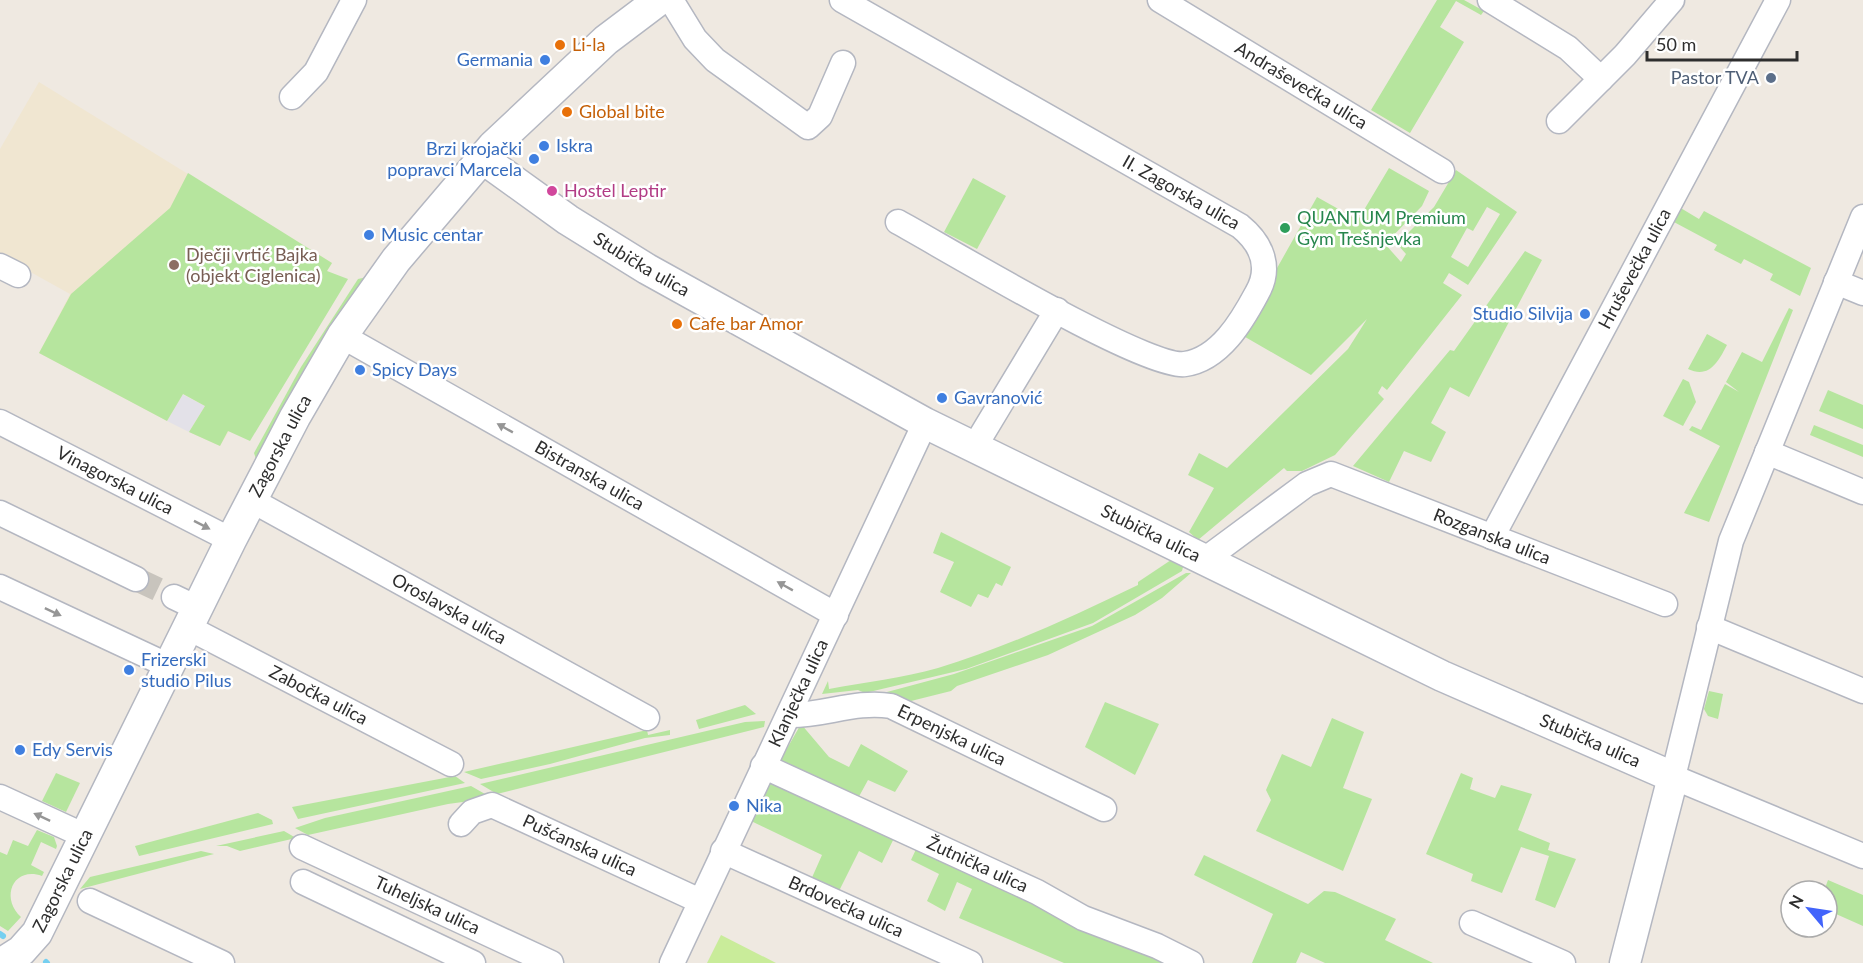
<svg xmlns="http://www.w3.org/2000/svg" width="1863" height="963" font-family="Lato,sans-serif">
	<rect width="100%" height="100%" fill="#efe9e1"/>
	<path fill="#e3e1e8" d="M182,394l23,12 -16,26 -22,-11z"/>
	<path fill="#f0e6d1" d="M39,82l293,181 -112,183 -31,-14 16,-26 -22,-12 -16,27 -128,-68 31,-59 -70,-39v-106z"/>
	<g fill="#b6e59e" fill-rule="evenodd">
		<path d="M1437,0h27l20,11 -3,4 -25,-14 -16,26 24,15 -54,91 -39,-23z"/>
		<path d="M1389,168l40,23 -7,15 -37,38 16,18 5,-8 -9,-10 37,-37 22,-37 61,42 -49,73 -19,-12 -6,10 19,12 -75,95 -5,-4 -4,7 6,6 -49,56 -33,16h-15l-3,-3 -86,72 -9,-8 25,-44 -26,-13 11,-22 28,15 121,-119 19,-30 -56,56 -71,-41 77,-137 41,23zM1487,207l13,7 -32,53 -17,-10 16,-29 6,3z"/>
		<path d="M188,173l144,90 -5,8 21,8 -98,162 -22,-10 -8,15 -31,-14 16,-26 -22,-12 -16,27 -128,-68 32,-59 99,-86z"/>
		<path d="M973,178l33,18 -29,53 -33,-17z"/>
		<path d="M1679,207l20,12 5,-8 107,57 -11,28 -30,-16 3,-6 -29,-15 -3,5 -27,-14 3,-5 -45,-24z"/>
		<path d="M1525,251l17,9 -73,137 -19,-10 -19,36 15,9 -15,30 -27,-11 -15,31 -36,-16 97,-116 4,1z"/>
		<path d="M367,277l-110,185 -3,-9 47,-86 57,-88z"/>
		<path d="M1789,308l4,2 -84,212 -25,-9 36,-67 -31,-16 3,-4 9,4 24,-46 14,8 -13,-10 16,-30 20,10z"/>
		<path d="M1707,334l20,11c-9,17 -18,34 -39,24z"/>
		<path d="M1683,379l6,3 7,20 -13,24 -20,-10z"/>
		<path d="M1828,390l35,15v24l-44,-18z"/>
		<path d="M1814,425l49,20v12l-53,-22z"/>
		<path d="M941,532l70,35 -9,19 -6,-3 -8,15 -10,-4 -7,13 -31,-15 14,-30 -21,-9z"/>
		<path d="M1171,560l12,7 -1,4 -89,52 -127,46 -101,24 -7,-3 -36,4 6,-13 1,8c36,-7 74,-11 109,-21 69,-21 136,-52 200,-83v-3z"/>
		<path d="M1186,573h5l-29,25 -27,17 -87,40 -91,31 -6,5 -40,10 -12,-5 -22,2 -5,-2 82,-22 138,-48z"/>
		<path d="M1709,691l14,3 -5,25 -10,-3 -4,-7z"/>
		<path d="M1105,702l54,22 -24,51 -50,-28z"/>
		<path d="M745,705l11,9 -57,15 -3,-9z"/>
		<path d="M1332,718l32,14 -21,56 29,11 -29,72 -87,-40 15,-31 -5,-10 16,-36 29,13z"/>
		<path d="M765,721l-1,6 -267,67 -17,-10 265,-62z"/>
		<path d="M801,724l28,33 20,10 12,-23 47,27 -13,21 -27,-12 -12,22 -79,-36z"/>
		<path d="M647,730l1,5 22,-5v5l-25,3 -95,26 -69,15 -17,-7z"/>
		<path d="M56,773l24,10 -14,29 -24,-11z"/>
		<path d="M1461,773l12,5 -3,11 25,9 6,-13 31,9 -14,36 32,13 -2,7 28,9 -21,49 -20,-8 14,-44 -28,-9 -19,46 -31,-12 2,-7 -47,-20z"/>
		<path d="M455,776l10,7 -167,36 -6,-12z"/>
		<path d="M770,776l126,58 -14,29 -23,-12 -22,44 -27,-13 12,-27 -71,-34z"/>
		<path d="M471,786l21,12 -44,6 -140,31 -13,-7 30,-10z"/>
		<path d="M258,813l14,7 1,4 -134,32 -4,-10z"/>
		<path d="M37,830l17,7 3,9 -1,3 -15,-7 -10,23 13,7 -2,4c-29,-10 -42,22 -21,41l-13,14 -8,-5v-74l7,3 6,-15 15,6z"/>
		<path d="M284,831l12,7 -56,13 -13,-5h-11z"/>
		<path d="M918,845l259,118h-113l-105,-45 13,-29 -15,-7 -12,29 -18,-10 12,-27 -28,-14z"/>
		<path d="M201,851l13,3 -134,35 10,-12z"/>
		<path d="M1204,855l104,49 16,-13 11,1 61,27 -11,21 48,23h-108l-24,-11 -5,11h-44l21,-49 -79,-39z"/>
		<path d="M1828,880l35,15v31l-36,-16v-19h-3z"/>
	</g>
	<path fill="#c9ec9a" d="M721,935l55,28h-69z"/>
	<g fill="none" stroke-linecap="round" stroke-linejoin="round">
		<g stroke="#75cff0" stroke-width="6">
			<path d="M0,934l3,2"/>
			<path d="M46,962l1,1"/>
		</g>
		<path stroke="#c8c4bd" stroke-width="24" stroke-dasharray="24 12" stroke-linecap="butt" d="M136,579l38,18"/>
		<g stroke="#b4b7c1" stroke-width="27">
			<g id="minor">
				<path d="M671,0l24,39 20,21 93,67 12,-11 23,-53"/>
				<path id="s1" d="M842,0l398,226c21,17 32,41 17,67 -15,28 -37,66 -72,71 -38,6 -241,-117 -287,-142"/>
				<path id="s2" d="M1160,0l282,171"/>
				<path d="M1490,0l78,48 33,31"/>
				<path d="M292,97l24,-25 38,-72"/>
				<path d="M1559,121l66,-66 47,-55"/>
				<path d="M1863,217l-132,324 -58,236 190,79"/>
				<path d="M0,266l18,9"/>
				<path d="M1836,282l27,11"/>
				<path id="s3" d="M342,336l494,279"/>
				<path id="s4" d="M0,422l231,118"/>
				<path d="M975,446l82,-136"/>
				<path d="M1767,452l96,40"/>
				<path id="s5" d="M251,500l396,218"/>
				<path d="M0,513l136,66"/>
				<path id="s6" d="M1492,537l286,-537"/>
				<path id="s7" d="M1203,561l104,-77 24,-10 334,130"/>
				<path d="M0,587l169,79"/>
				<path d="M174,597l23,11"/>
				<path id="s8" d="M187,627l264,137"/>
				<path d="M1709,627l154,64"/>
				<path id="s9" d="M789,715c34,1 67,-15 102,-9l213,103"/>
				<path id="s10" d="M763,766l274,126 46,26 74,28 34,17"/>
				<path d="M0,797l85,39"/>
				<path id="s11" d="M461,824l11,-12 20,-7 208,96"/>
				<path id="s12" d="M302,847l249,116"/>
				<path id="s13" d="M723,851l247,112"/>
				<path d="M303,882l170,81"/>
				<path d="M90,901l132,62"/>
				<path d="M1472,923l91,40"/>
				<path id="s14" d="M672,963l253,-540"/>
			</g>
		</g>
		<g stroke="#b4b7c1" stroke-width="33">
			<g id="tertiary">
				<path id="s15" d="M482,158l86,62 79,49 278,154 517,253 231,101 -48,186"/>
				<path id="s16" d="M2,963l19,-12 16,-18 194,-393 64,-123 47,-81 54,-76 97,-114 113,-106 53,-40"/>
			</g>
		</g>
		<use href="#minor" stroke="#fff" stroke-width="24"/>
		<use href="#tertiary" stroke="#fff" stroke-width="30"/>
	</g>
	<defs><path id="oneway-solid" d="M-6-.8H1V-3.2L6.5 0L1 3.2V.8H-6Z" transform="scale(1.5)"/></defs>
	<g fill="#969696">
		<use href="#oneway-solid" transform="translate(505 428) rotate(-151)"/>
		<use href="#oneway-solid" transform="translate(202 525) rotate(27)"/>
		<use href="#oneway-solid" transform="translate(785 586) rotate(-151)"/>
		<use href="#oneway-solid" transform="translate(53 612) rotate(25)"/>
		<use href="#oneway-solid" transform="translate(42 817) rotate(-155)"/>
	</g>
	<g fill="#e8710a" stroke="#fff" stroke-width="2">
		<circle cx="560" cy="45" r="6"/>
		<circle cx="567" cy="112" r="6"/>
		<circle cx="677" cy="324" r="6"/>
	</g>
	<g fill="#3f7fe0" stroke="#fff" stroke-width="2">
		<circle cx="545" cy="60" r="6"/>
		<circle cx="544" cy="146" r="6"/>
		<circle cx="534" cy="159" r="6"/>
		<circle cx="369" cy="235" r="6"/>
		<circle cx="1585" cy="314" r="6"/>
		<circle cx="360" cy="370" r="6"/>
		<circle cx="942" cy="398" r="6"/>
		<circle cx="129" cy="670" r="6"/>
		<circle cx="20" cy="750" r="6"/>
		<circle cx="734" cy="806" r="6"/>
	</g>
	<circle fill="#5c6f8a" stroke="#fff" stroke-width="2" cx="1771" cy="78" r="6"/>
	<circle fill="#d1479c" stroke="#fff" stroke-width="2" cx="552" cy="191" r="6"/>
	<circle fill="#2e9e5b" stroke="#fff" stroke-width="2" cx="1285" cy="228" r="6"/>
	<circle fill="#8d6e63" stroke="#fff" stroke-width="2" cx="174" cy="265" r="6"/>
	<g text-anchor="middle" stroke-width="5" stroke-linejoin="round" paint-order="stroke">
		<g font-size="18" fill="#c56008" stroke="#fff" text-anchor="start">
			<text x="572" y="51">Li-la</text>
			<text x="579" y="118">Global bite</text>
			<text x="689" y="330">Cafe bar Amor</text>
		</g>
		<g font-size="18" fill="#366cbe" stroke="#fff" text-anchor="start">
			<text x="533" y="66" text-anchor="end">Germania</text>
			<text x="556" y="152">Iskra</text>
			<text x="522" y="155" text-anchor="end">Brzi krojački<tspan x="522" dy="21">popravci Marcela</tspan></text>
			<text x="381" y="241">Music centar</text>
			<text x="1573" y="320" text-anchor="end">Studio Silvija</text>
			<text x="372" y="376">Spicy Days</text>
			<text x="954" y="404">Gavranović</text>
			<text x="141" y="666">Frizerski<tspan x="141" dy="21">studio Pilus</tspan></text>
			<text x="32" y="756">Edy Servis</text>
			<text x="746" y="812">Nika</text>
		</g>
		<g font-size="18" fill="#4e5e75" stroke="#fff" text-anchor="end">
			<text x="1759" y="84">Pastor TVA</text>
		</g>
		<g font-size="18" fill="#2e2e2e" stroke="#fff">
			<text dy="6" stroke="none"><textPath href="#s2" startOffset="165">Andraševečka ulica</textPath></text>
			<text dy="6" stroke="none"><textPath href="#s1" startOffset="390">II. Zagorska ulica</textPath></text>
			<text dy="6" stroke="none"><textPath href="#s15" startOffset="192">Stubička ulica</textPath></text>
			<text dy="6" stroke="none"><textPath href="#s6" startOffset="304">Hruševečka ulica</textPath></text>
			<text dy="6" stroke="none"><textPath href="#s16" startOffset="591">Zagorska ulica</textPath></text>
			<text dy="6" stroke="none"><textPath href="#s3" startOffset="284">Bistranska ulica</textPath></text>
			<text dy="6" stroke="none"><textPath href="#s4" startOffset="129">Vinagorska ulica</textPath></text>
			<text dy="6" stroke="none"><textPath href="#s15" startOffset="768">Stubička ulica</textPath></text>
			<text dy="6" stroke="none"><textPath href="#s7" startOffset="328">Rozganska ulica</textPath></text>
			<text dy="6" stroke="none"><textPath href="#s5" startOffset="226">Oroslavska ulica</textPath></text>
			<text dy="6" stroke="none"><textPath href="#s14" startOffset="298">Klanječka ulica</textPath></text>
			<text dy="6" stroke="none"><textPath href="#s8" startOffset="148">Zabočka ulica</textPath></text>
			<text dy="6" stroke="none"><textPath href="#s9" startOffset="170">Erpenjska ulica</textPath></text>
			<text dy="6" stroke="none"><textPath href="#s15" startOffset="1254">Stubička ulica</textPath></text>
			<text dy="6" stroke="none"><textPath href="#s11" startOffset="134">Pušćanska ulica</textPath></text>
			<text dy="6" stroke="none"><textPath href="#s10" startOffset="236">Žutnička ulica</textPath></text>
			<text dy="6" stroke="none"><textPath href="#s16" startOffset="105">Zagorska ulica</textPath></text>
			<text dy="6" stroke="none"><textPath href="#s12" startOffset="138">Tuheljska ulica</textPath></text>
			<text dy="6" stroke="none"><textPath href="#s13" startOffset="135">Brdovečka ulica</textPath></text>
		</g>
		<g font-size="18" fill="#b23c85" stroke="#fff" text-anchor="start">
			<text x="564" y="197">Hostel Leptir</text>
		</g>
		<g font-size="18" fill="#27864d" stroke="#fff" text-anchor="start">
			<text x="1297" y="224">QUANTUM Premium<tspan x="1297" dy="21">Gym Trešnjevka</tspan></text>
		</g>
		<g font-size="18" fill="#785e54" stroke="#fff" text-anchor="start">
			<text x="186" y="261">Dječji vrtić Bajka<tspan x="186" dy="21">(objekt Ciglenica)</tspan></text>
		</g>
	</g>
	<g transform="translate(1809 909) rotate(299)"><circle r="28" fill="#ffffff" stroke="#ababab" stroke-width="1.5"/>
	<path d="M0-4.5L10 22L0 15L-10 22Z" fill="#4264fb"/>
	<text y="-9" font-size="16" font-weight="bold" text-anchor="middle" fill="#2e2e2e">N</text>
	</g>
	<path d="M1647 51v9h150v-9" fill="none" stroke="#2e2e2e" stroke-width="3"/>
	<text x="1656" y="51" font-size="18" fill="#2e2e2e" stroke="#ffffff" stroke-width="4.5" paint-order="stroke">50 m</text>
</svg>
